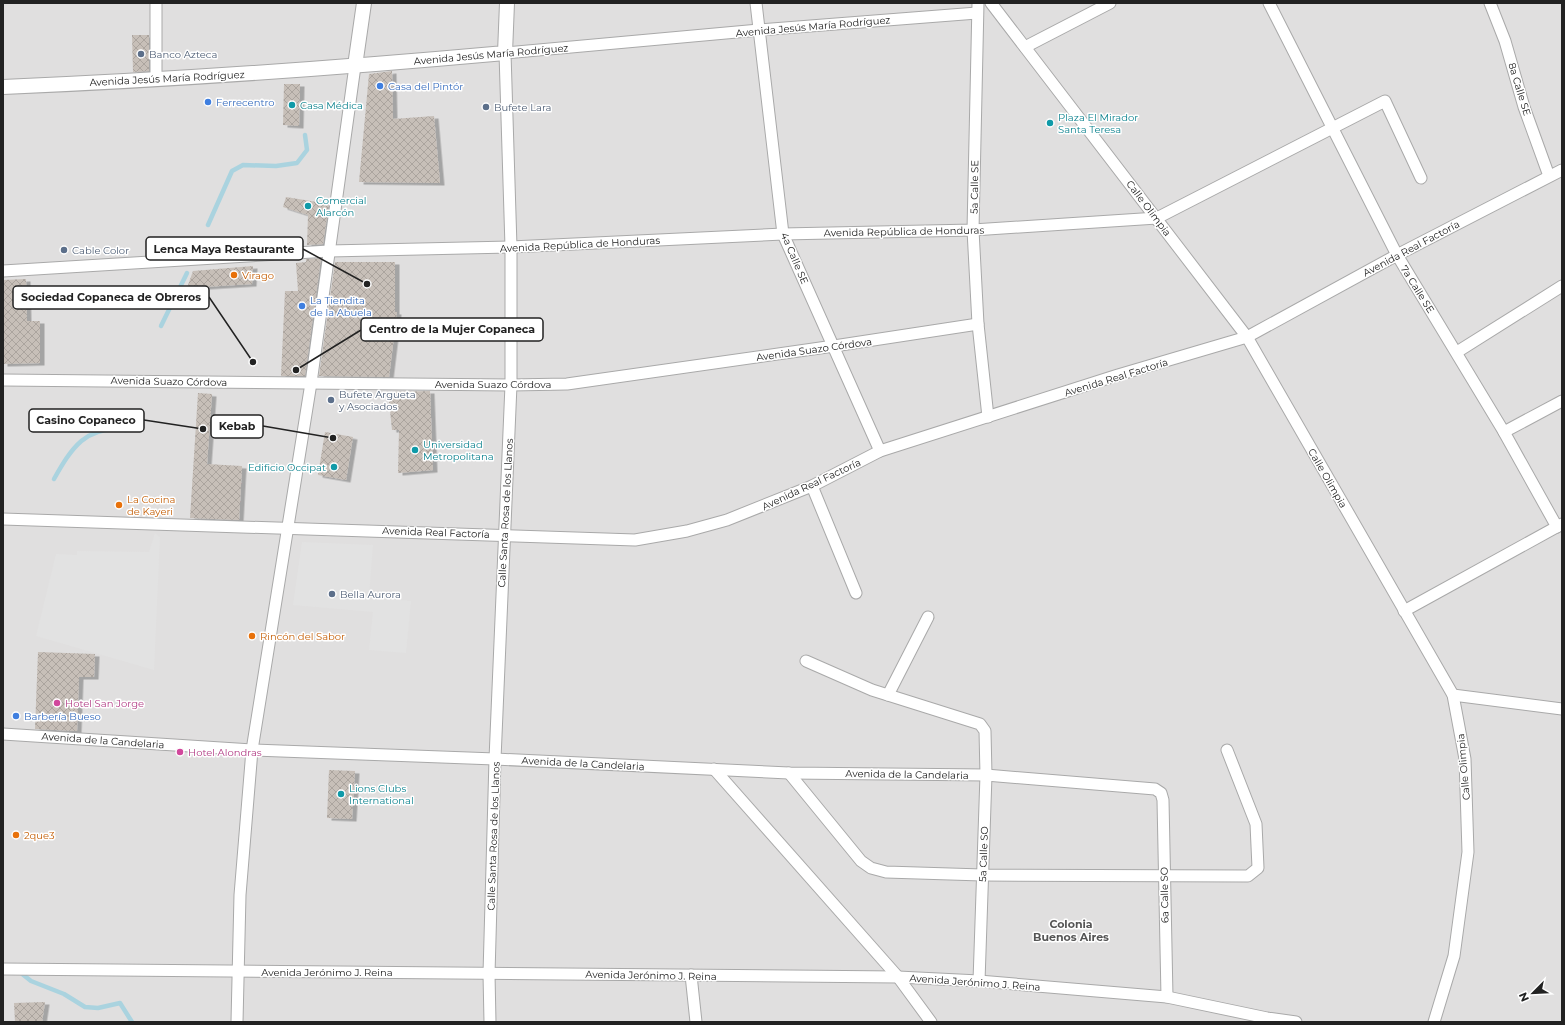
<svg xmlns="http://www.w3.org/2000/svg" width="1565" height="1025" font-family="Montserrat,sans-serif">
	<defs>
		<pattern id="building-cross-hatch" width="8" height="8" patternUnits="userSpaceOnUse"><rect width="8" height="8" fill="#c7bfb8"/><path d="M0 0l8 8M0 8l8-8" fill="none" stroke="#aba49e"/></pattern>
		<filter id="shadow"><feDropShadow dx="4.5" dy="2.5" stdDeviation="0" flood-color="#0004"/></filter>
	</defs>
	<rect width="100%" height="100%" fill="#f2efe9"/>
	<rect fill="#e0dfdf" x="3" y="3" width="1559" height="1019"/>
	<g fill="#e2e2e2">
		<path d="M155,533l5,4 -6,133 -118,-34 20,-82 21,1v-4l72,1z"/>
		<path d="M302,542l71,3 -4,52 42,4 -5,52 -37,-3 4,-38 -80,-7z"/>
	</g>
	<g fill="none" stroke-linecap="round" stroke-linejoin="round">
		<g stroke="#aad3df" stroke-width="4.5">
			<path d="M208,225l24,-54 11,-6 33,1 21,-3 10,-13 -2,-15"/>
			<path d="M161,326l26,-53"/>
			<path d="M54,479c17,-30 32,-55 72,-49l1,-9"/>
			<path d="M21,973l10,8 33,13 21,13 13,1 22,-5 12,19"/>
		</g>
	</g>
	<g fill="url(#building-cross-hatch)" filter="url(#shadow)">
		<path d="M132,35h17v36l-16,1z"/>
		<path d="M392,71l1,48 41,-3 6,67 -81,-1 10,-108z"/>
		<path d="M284,84h16l-1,42 -16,-1z"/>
		<path d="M286,197l43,7 -6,40 -16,1 1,-30 -25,-8z"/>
		<path d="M321,258l-16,118h-24l4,-85h13l-2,-28 10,-1v-3z"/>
		<path d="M335,262h60v50h2l-8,65 -70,-1z"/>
		<path d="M253,266l-1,18 -65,4 6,-17z"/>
		<path d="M26,279l1,42h13v42l-37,1v-84z"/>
		<path d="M430,391l3,79 -35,3 1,-43h-7l-4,-38z"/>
		<path d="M198,393l14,1 -5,70 35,2 -3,54 -49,-2z"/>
		<path d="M325,432l28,5 -7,43 -28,-5z"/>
		<path d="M38,652l57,2 -1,23h-15l-2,54 -42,-2z"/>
		<path d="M329,770l26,1 -3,48 -25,-1z"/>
		<path d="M45,1002l-3,20h-27l-1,-19z"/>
	</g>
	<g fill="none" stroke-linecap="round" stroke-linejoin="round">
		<g stroke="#a9a9a9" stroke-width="13">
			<g id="minor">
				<path d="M156,3v77"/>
				<path d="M756,3l27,231 97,217"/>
				<path d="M978,3l-5,227 5,94 10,93"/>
				<path d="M991,3l256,334 206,358 12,64 3,93 -14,104 -20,66"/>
				<path d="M1269,3l128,252 107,177 53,95"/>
				<path d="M1490,3l15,38 19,66 25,69"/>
				<path d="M1025,47l85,-44"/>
				<path d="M3,271l326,-20 182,-4 272,-13 190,-4 184,-12 228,-117 36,77"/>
				<path d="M1457,352l105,-66"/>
				<path d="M3,380l508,5 56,-1 267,-38 144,-22"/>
				<path d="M1504,432l58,-31"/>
				<path d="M812,486l44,107"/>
				<path d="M3,519l632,21 52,-9 40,-11 85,-34 68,-35 238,-76 129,-38 150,-82 165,-85"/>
				<path d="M1404,611l158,-87"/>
				<path d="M806,661l66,29 108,34 5,7 1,44 -7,206"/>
				<path d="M888,695l40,-78"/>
				<path d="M1453,695l109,14"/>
				<path d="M3,734l249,16 243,9 294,14 197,2 169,14 6,4 2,7 4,197"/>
				<path d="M714,769l184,208 33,45"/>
				<path d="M789,773l72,88 10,7 15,4 96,3 266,1 10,-8 -2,-44 -29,-74"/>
				<path d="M3,969l895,8 81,4 188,16 100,21 29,4"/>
				<path d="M691,975l5,47"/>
				<path d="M237,1022l3,-127 12,-145 59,-367 44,-317"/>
				<path d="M490,1022l-1,-48 6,-215 16,-374v-138l-6,-194 254,-23 218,-17"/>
			</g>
		</g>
		<g stroke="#a9a9a9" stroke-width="16">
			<g id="tertiary">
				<path d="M355,66l9,-63"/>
				<path d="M3,87c168,-7 335,-19 502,-34l2,-50"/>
			</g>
		</g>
		<use href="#minor" stroke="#fff" stroke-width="11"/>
		<use href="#tertiary" stroke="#fff" stroke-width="14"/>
	</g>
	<g fill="#5c6f8a" stroke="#fff" stroke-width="1.5">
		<circle cx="141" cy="54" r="4"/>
		<circle cx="486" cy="107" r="4"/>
		<circle cx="64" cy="250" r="4"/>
		<circle cx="331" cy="400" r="4"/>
		<circle cx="332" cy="594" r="4"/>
	</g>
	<g fill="#3f7fe0" stroke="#fff" stroke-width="1.5">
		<circle cx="380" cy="86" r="4"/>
		<circle cx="208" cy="102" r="4"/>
		<circle cx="302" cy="306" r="4"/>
		<circle cx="16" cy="716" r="4"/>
	</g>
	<g fill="#0f9aa8" stroke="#fff" stroke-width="1.5">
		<circle cx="292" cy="105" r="4"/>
		<circle cx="1050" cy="123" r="4"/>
		<circle cx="308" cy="206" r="4"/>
		<circle cx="415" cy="450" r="4"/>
		<circle cx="334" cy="467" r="4"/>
		<circle cx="341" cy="794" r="4"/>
	</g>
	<g fill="#e8710a" stroke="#fff" stroke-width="1.5">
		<circle cx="234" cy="275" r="4"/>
		<circle cx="119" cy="505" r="4"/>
		<circle cx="252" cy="636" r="4"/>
		<circle cx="16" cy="835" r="4"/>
	</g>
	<g fill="#d1479c" stroke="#fff" stroke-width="1.5">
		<circle cx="57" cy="703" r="4"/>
		<circle cx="180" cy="752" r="4"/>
	</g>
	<g text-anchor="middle" stroke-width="3" stroke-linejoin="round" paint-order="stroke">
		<g font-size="10" fill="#222" stroke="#fff">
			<text transform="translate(813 26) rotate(-5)" y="4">Avenida Jesús María Rodríguez</text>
			<text transform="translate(491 54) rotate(-5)" y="4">Avenida Jesús María Rodríguez</text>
			<text transform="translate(167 78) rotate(-3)" y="4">Avenida Jesús María Rodríguez</text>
			<text transform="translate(1520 89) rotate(73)" y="4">8a Calle SE</text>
			<text transform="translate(974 187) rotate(-89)" y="4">5a Calle SE</text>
			<text transform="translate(1149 208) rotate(53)" y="4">Calle Olimpia</text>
			<text transform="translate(904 231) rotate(-1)" y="4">Avenida República de Honduras</text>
			<text transform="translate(580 244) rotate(-3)" y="4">Avenida República de Honduras</text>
			<text transform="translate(1411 248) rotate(-28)" y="4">Avenida Real Factoría</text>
			<text transform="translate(795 258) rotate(67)" y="4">4a Calle SE</text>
			<text transform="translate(1418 289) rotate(58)" y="4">7a Calle SE</text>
			<text transform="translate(814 349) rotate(-8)" y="4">Avenida Suazo Córdova</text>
			<text transform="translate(1116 377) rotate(-17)" y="4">Avenida Real Factoría</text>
			<text transform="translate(169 381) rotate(1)" y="4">Avenida Suazo Córdova</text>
			<text x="493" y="388">Avenida Suazo Córdova</text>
			<text transform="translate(1328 478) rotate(60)" y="4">Calle Olimpia</text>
			<text transform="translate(811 484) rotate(-25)" y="4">Avenida Real Factoría</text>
			<text transform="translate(505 513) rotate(-87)" y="4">Calle Santa Rosa de los Llanos</text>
			<text transform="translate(436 532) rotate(2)" y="4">Avenida Real Factoría</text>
			<text transform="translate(103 740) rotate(4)" y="4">Avenida de la Candelaria</text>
			<text transform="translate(583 763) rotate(3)" y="4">Avenida de la Candelaria</text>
			<text transform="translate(1463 767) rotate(-95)" y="4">Calle Olimpia</text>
			<text transform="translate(907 774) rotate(1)" y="4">Avenida de la Candelaria</text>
			<text transform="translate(493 836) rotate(-88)" y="4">Calle Santa Rosa de los Llanos</text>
			<text transform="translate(983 854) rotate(-88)" y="4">5a Calle SO</text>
			<text transform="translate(1164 895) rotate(-91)" y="4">6a Calle SO</text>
			<text x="327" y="976">Avenida Jerónimo J. Reina</text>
			<text transform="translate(651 975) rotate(1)" y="4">Avenida Jerónimo J. Reina</text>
			<text transform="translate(975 982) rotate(4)" y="4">Avenida Jerónimo J. Reina</text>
		</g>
		<g font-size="10" fill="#4e5e75" stroke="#fff" text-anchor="start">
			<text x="149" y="58">Banco Azteca</text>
			<text x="494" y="111">Bufete Lara</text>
			<text x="72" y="254">Cable Color</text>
			<text x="339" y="398">Bufete Argueta<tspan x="339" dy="12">y Asociados</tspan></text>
			<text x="340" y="598">Bella Aurora</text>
		</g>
		<g font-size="10" fill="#366cbe" stroke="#fff" text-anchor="start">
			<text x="388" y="90">Casa del Pintór</text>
			<text x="216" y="106">Ferrecentro</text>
			<text x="310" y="304">La Tiendita<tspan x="310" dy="12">de la Abuela</tspan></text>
			<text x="24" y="720">Barbería Bueso</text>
		</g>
		<g font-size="10" fill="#0d838f" stroke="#fff" text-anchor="start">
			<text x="300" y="109">Casa Médica</text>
			<text x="1058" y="121">Plaza El Mirador<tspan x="1058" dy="12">Santa Teresa</tspan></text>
			<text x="316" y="204">Comercial<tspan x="316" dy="12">Alarcón</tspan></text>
			<text x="423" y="448">Universidad<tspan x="423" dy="12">Metropolitana</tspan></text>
			<text x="326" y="471" text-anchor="end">Edificio Occipat</text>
			<text x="349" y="792">Lions Clubs<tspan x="349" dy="12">International</tspan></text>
		</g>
		<g font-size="10" fill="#c56008" stroke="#fff" text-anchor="start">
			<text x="242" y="279">Virago</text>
			<text x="127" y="503">La Cocina<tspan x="127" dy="12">de Kayeri</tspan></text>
			<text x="260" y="640">Rincón del Sabor</text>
			<text x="24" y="839">2que3</text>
		</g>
		<g font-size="10" fill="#b23c85" stroke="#fff" text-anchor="start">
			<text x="65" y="707">Hotel San Jorge</text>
			<text x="188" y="756">Hotel Alondras</text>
		</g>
		<g font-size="11" font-weight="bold" fill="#555" stroke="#fff">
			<text x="1071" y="928">Colonia<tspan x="1071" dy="13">Buenos Aires</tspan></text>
		</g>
	</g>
	<path fill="none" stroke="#222" stroke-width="1.5" d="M367 284L303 249M253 362L209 297M296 370L361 330M203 429L144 420M333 438L263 426"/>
	<g fill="#222" stroke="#fff" stroke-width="1.5">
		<circle cx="367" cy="284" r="4"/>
		<circle cx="253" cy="362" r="4"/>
		<circle cx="296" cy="370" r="4"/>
		<circle cx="203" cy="429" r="4"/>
		<circle cx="333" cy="438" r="4"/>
	</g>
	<g fill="#fff" stroke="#222" stroke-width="1.5">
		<rect x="146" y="237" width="157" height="23" rx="4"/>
		<rect x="13" y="286" width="196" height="23" rx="4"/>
		<rect x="361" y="318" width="182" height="23" rx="4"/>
		<rect x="29" y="409" width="115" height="23" rx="4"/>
		<rect x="211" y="415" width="52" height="23" rx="4"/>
	</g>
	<g font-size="11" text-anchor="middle" font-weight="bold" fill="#222">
		<text x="224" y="253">Lenca Maya Restaurante</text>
		<text x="111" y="301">Sociedad Copaneca de Obreros</text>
		<text x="452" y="333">Centro de la Mujer Copaneca</text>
		<text x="86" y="424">Casino Copaneco</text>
		<text x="237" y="430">Kebab</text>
	</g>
	<rect width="1565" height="1025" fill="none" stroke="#222222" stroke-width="8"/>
	<g transform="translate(1533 993) rotate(246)" stroke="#ffffff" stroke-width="3" paint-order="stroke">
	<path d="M0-3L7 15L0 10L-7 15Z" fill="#222222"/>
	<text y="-6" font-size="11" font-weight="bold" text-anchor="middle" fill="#222222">N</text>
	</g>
</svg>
